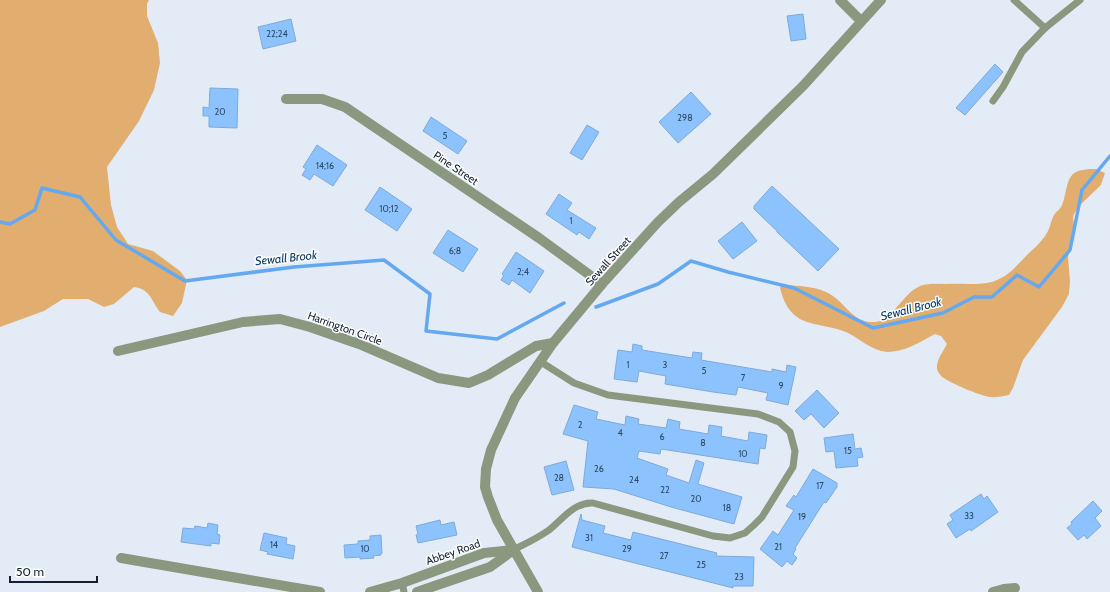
<svg xmlns="http://www.w3.org/2000/svg" width="1110" height="592" font-family="Cabin,sans-serif">
	<rect width="100%" height="100%" fill="#e3ecf6"/>
	<g fill="#e1ae70">
		<path d="M0,0h149l-2,4v12l11,27 2,20 -6,27 -15,31 -32,46 4,38 6,22 11,17 25,7 27,20 7,9 -5,23 -9,13 -13,-4c-9,-12 -10,-23 -26,-25l-20,17 -10,3 -16,-8h-25l-19,12 -44,16z"/>
		<path d="M1096,169l9,4 -4,12 -22,21 -5,8 -1,4 2,11 -7,28 2,24 -1,13 -7,13 -39,53 -10,28 -4,7c-7,1 -12,3 -19,2 -9,-1 -40,-14 -48,-20 -2,-2 -4,-5 -5,-8 -1,-9 6,-17 10,-25l-6,-8 -6,-2c-15,8 -30,18 -48,18 -15,-1 -28,-14 -41,-20 -14,-6 -39,-7 -49,-15 -10,-7 -14,-18 -17,-29l1,-2 3,-1c15,1 29,1 42,7 20,9 25,32 50,30 17,-2 26,-28 44,-36 8,-3 19,-2 27,-2 17,-1 39,3 54,-6 9,-4 20,-17 27,-24 7,-6 16,-15 20,-23 2,-4 3,-10 5,-14 2,-5 7,-7 9,-12 4,-9 4,-25 11,-31 6,-5 16,-5 23,-5z"/>
	</g>
	<g fill="none" stroke-linecap="round" stroke-linejoin="round">
		<g stroke="#63a8f1" stroke-width="3.5">
			<path d="M0,222l10,2 25,-14 7,-22 38,9 36,43 69,41 109,-14 90,-7 46,34 -4,37 71,8 67,-36"/>
			<path d="M596,307l62,-23 33,-23 37,11 66,16 79,40 70,-15 31,-16h18l25,-22 22,12 31,-37 12,-60 28,-34"/>
		</g>
	</g>
	<g fill="#8cc3fe" stroke="#7fa9d8">
		<path d="M803,14l3,25 -15,2 -4,-25z"/>
		<path d="M291,19l5,22 -33,8 -5,-22z"/>
		<path d="M995,64l8,8 -38,43 -9,-7z"/>
		<path d="M210,88l28,1 -1,39 -28,-1v-11h-6v-9l6,1z"/>
		<path d="M691,92l20,22 -33,29 -19,-21z"/>
		<path d="M431,117l36,24 -9,13 -35,-23z"/>
		<path d="M587,125l12,7 -17,28 -12,-7z"/>
		<path d="M317,145l30,20 -14,21 -19,-12 -4,6 -8,-5 4,-6 -3,-2z"/>
		<path d="M772,186l67,63 -21,22 -41,-39v-1l-23,-22v-3z"/>
		<path d="M380,187l32,22 -15,22 -32,-21z"/>
		<path d="M559,194l13,9 -5,7 29,18 -7,11 -10,-7 -2,3 -31,-21z"/>
		<path d="M742,222l15,19 -24,18 -15,-18z"/>
		<path d="M448,230l30,19 -15,23 -30,-19z"/>
		<path d="M516,252l28,19 -14,22 -18,-13 -3,5 -8,-5 3,-5 -2,-1z"/>
		<path d="M633,344l9,2v4l50,8 1,-6 9,1 -1,7 71,12v-3l14,3 1,-7 9,2 -8,38 -22,-5 2,-7 -30,-6 -2,8 -23,-3 -48,-8 1,-8 -27,-5 -2,11 -23,-3 4,-29 14,2z"/>
		<path d="M817,390l22,23 -15,15 -13,-14 -7,6 -9,-9z"/>
		<path d="M574,405l24,7 -2,7 29,6 1,-9 13,3 -1,5 28,4 2,-9 12,3 -1,7 29,5 1,-9 13,2 -1,9 27,5 1,-9 18,3 -2,14 -5,-1 -2,16 -97,-15 -1,5 -21,-3 -2,7 31,11 -2,6 23,8 7,-23 8,3 -6,21 44,13 -8,27 -63,-17 -57,-18 -31,-2 5,-46 -25,-7z"/>
		<path d="M853,434l2,15 6,-1 2,9 -6,1 1,8 -22,2 -2,-17 -8,1 -2,-14z"/>
		<path d="M566,461l8,29 -22,5 -8,-28z"/>
		<path d="M813,469l24,14v4l-11,16 -2,-1 -29,46 1,1 -3,5 4,4 -5,7 -5,-4 -5,6 -22,-18 13,-18 5,4 16,-25 -8,-4 8,-11 2,2z"/>
		<path d="M981,494l3,5 3,-3 11,16 -27,19 -1,-2 -14,9 -9,-14 6,-4 -3,-5z"/>
		<path d="M1093,501l9,10 -7,7 6,8 -14,13 -3,-4 -6,5 -11,-12 5,-4 -1,-2z"/>
		<path d="M581,514l1,6 23,6 -2,7 28,7 2,-8 84,21 -1,3 38,1 -1,29h-20v2l-161,-41z"/>
		<path d="M440,520l1,5 13,-3 3,13 -39,8 -2,-8 2,-1 -2,-8z"/>
		<path d="M208,523l10,2 -1,9 3,1 -1,9 -8,-1v3l-30,-4 2,-14 11,1 1,-3 12,2z"/>
		<path d="M264,533l23,5 -1,6 9,2 -2,13 -26,-5 1,-2 -8,-2z"/>
		<path d="M381,535l1,18 -1,1v1l-8,1 1,2 -14,1v-2l-15,1 -1,-13 14,-1v-3l12,-1v-4z"/>
	</g>
	<g fill="none" stroke-linecap="round" stroke-linejoin="round">
		<g stroke="#8a9880" stroke-width="7">
			<path d="M1014,0l31,28 35,-28"/>
			<path d="M993,101l10,-14 19,-35 23,-24"/>
			<path d="M513,550c12,-6 25,-12 36,-20 14,-11 25,-28 44,-27l120,33 17,2 15,-5 9,-8 8,-8 31,-50 2,-16 -5,-19 -11,-10 -21,-8 -150,-19 -34,-12 -33,-21"/>
			<path d="M402,583l2,9"/>
		</g>
		<g stroke="#8a9880" stroke-width="10">
			<path d="M840,0l21,21"/>
			<path d="M286,99h36l23,8 194,131 63,46"/>
			<path d="M118,351l125,-29 37,-3 30,8 49,17 79,34 31,5 19,-8 48,-29 17,-3"/>
			<path d="M121,558l199,34"/>
			<path d="M370,592l32,-9 82,-30 29,-3"/>
			<path d="M417,592l73,-25 22,-16"/>
			<path d="M538,592l-41,-72 -9,-23 -3,-10 1,-18 5,-19 24,-52 38,-55 49,-59 56,-62 21,-20 34,-28 90,-88 78,-86"/>
			<path d="M993,592l11,-3 11,-1"/>
		</g>
	</g>
	<g text-anchor="middle" stroke-width="3" stroke-linejoin="round" paint-order="stroke">
		<g font-size="9" fill="#304a66">
			<text x="277" y="37">22;24</text>
			<text x="220" y="115">20</text>
			<text x="685" y="121">298</text>
			<text x="445" y="139">5</text>
			<text x="325" y="169">14;16</text>
			<text x="389" y="212">10;12</text>
			<text x="571" y="224">1</text>
			<text x="455" y="254">6;8</text>
			<text x="523" y="275">2;4</text>
			<text x="628" y="368">1</text>
			<text x="665" y="368">3</text>
			<text x="704" y="374">5</text>
			<text x="743" y="381">7</text>
			<text x="781" y="389">9</text>
			<text x="580" y="428">2</text>
			<text x="620" y="436">4</text>
			<text x="662" y="440">6</text>
			<text x="703" y="446">8</text>
			<text x="848" y="454">15</text>
			<text x="743" y="457">10</text>
			<text x="599" y="472">26</text>
			<text x="559" y="481">28</text>
			<text x="634" y="483">24</text>
			<text x="820" y="489">17</text>
			<text x="665" y="493">22</text>
			<text x="696" y="502">20</text>
			<text x="727" y="511">18</text>
			<text x="969" y="519">33</text>
			<text x="802" y="520">19</text>
			<text x="589" y="541">31</text>
			<text x="274" y="548">14</text>
			<text x="778" y="550">21</text>
			<text x="365" y="552">10</text>
			<text x="627" y="552">29</text>
			<text x="664" y="559">27</text>
			<text x="701" y="568">25</text>
			<text x="739" y="580">23</text>
		</g>
		<g font-size="11" fill="#112133" stroke="#fff">
			<text transform="translate(456 168) rotate(34)" y="4">Pine Street</text>
			<text transform="translate(608 261) rotate(-48)" y="4">Sewall Street</text>
			<text transform="translate(345 328) rotate(20)" y="4">Harrington Circle</text>
			<text transform="translate(453 552) rotate(-19)" y="4">Abbey Road</text>
		</g>
		<g font-size="12" font-style="italic" fill="#083b69" stroke="#fff">
			<text transform="translate(286 258) rotate(-6)" y="4">Sewall Brook</text>
			<text transform="translate(911 309) rotate(-14)" y="4">Sewall Brook</text>
		</g>
	</g>
	<path d="M10 576v6h87v-6" fill="none" stroke="#112133" stroke-width="2"/>
	<text x="16" y="576" font-size="12" fill="#112133" stroke="#ffffff" stroke-width="3" paint-order="stroke">50 m</text>
</svg>
